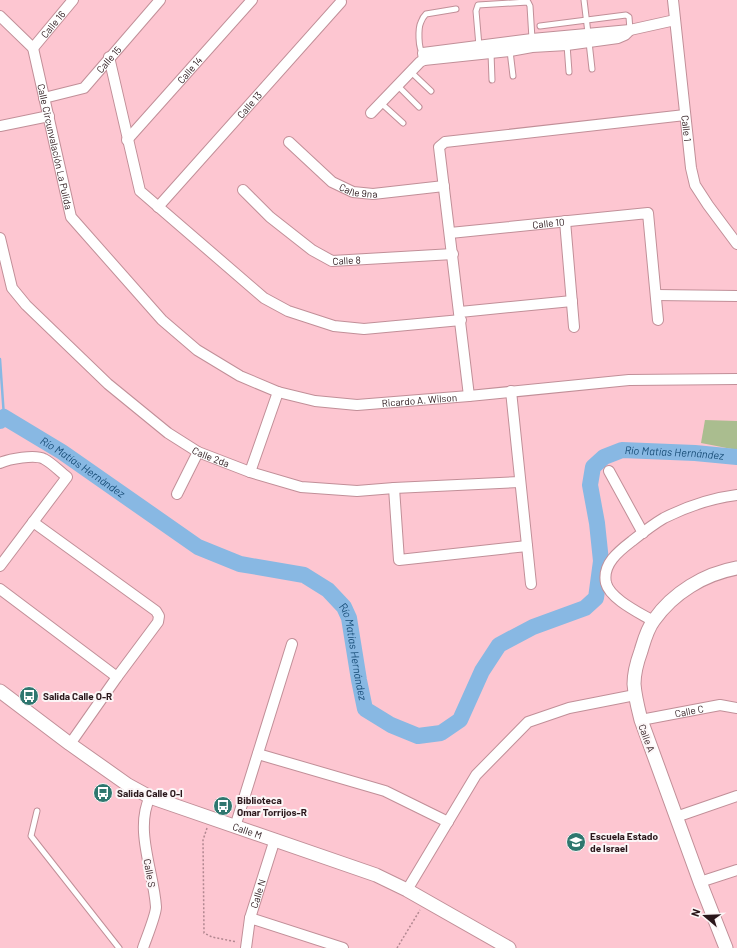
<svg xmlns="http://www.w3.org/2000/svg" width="737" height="948" font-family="Barlow,sans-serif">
	<rect width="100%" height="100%" fill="#fdc6d1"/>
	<path fill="#aabd8f" d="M705,420l32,1v29l-36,-7z"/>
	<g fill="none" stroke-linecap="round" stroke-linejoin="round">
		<path stroke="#88b8e3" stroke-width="2.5" d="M0,359l4,58"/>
		<path stroke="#88b8e3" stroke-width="16" id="s1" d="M0,421l4,-4 58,35 136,95 42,17 64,11 24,15 16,17 5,11 10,62 6,29 26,16 27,11 23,-3 19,-13 22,-49 17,-26 34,-18 52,-19 11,-10 5,-37 -4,-38 -7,-38 3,-18 11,-10 18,-7 73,3 42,4"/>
		<g stroke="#c18f98" stroke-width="7">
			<g id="service">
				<path d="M584,0l4,33"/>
				<path d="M540,26l86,-11 3,2 1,13"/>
				<path d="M589,42l3,27"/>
				<path d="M567,45l2,27"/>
				<path d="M479,46l-3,-35 2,-6 50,-3 2,4 2,33"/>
				<path d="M510,51l3,25"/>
				<path d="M423,53c-5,-4 -5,-25 -2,-31 1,-3 3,-6 5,-8l30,-5"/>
				<path d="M491,53l1,27"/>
				<path d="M411,72l20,19"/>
				<path d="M398,86l21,21"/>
				<path d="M381,103l22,20"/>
				<path d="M37,811l-6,25 88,112"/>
			</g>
		</g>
		<g stroke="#c18f98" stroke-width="12">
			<g id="minor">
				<path id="s2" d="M673,0l18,168 4,17 13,20 29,39"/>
				<path id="s3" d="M0,16l33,32 38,169 91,103 35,30 43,26 38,16 37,9 42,4 112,-9 160,-16 108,-1"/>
				<path id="s4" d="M33,48l40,-48"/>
				<path d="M109,57l31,134 124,107 24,13 46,15 30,3 97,-9"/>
				<path d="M424,60l-1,-7 109,-14 98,-9 45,-10"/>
				<path id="s5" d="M44,98l40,-10 76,-88"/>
				<path d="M371,113l49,-51 4,-2 86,-9 22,-4 35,-2 51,-7 7,-3 5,-5"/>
				<path d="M0,126l49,-10"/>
				<path id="s6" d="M127,140l125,-140"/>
				<path id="s7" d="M289,142l43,40 21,10 20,2 71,-8"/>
				<path id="s8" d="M243,190l27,27 42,33 20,11 121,-7"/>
				<path id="s9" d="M158,207l183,-205"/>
				<path d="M565,221l9,106"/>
				<path id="s10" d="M450,233l198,-20 10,107"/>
				<path id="s11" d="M0,238l12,50 14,17 82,79 60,49 30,19 52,20 51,15 56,4 37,-3 126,-6"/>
				<path d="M656,295l81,1"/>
				<path d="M460,312l112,-11"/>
				<path d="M511,391l20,193"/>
				<path d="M469,396l-30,-249 6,-5 240,-27"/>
				<path d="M0,463c9,-4 35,-9 44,-4 8,4 15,12 23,18l-67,89"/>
				<path d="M609,471l34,62"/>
				<path d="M250,472l28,-80"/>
				<path d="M394,488l5,72 128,-14"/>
				<path d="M177,494l21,-42"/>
				<path d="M33,522l123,89 3,5 -1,6 -41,55 -47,67"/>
				<path d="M0,589l117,88"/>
				<path d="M653,621c-13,-8 -43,-22 -47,-38 -4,-19 13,-32 26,-42 10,-8 20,-16 32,-23 22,-11 49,-20 73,-23"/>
				<path id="s12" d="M641,720l79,-15 17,3"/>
				<path d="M258,754l127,37 63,31"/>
				<path d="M676,817l61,-21"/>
				<path d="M235,827l57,-183"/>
				<path d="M700,882l37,-12"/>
				<path d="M407,890l69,-115 52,-53 41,-14 66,-13"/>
				<path d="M250,918l93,30"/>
				<path d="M143,948c3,-9 13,-33 13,-41 -2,-34 -22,-78 -6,-110"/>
				<path id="s13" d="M246,948l4,-30 25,-79"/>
			</g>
		</g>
		<g stroke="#c18f98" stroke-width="15">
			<g id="tertiary">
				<path id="s14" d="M0,691l70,53 58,41 22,12 226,78 31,15 102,58"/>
				<path d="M726,948l-26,-66 -59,-162c-3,-12 -6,-23 -7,-36 0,-11 3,-22 7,-33 3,-10 6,-22 13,-31 19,-27 50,-46 83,-52"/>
			</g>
		</g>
		<g stroke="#b18790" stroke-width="1.5" stroke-dasharray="2 2" stroke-linecap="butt">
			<path d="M207,828l-4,12 1,93 8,4 25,5"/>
			<path d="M397,948l23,-38"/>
		</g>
		<use href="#service" stroke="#fff" stroke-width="5"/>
		<use href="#minor" stroke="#fff" stroke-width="10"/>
		<use href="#tertiary" stroke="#fff" stroke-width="13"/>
	</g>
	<defs>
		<g id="bus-disc" transform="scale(1)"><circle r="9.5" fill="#2f776f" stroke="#fcf6f7"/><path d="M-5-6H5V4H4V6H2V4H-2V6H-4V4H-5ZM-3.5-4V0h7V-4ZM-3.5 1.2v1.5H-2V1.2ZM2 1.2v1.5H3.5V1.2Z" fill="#fff"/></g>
		<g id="school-disc" transform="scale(1)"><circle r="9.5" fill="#2f776f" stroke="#fcf6f7"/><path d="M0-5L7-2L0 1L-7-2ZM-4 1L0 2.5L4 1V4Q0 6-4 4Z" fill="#fff"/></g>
	</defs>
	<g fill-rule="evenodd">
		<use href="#bus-disc" x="29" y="696"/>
		<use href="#bus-disc" x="103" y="793"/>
		<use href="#bus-disc" x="223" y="806"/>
		<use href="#school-disc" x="576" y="842"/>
	</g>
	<g text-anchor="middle" stroke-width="4" stroke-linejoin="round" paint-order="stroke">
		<g font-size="10" fill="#2a171b" stroke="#fcf6f7">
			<text dy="4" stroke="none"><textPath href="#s4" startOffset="31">Calle 16</textPath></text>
			<text dy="4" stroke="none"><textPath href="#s5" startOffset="79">Calle 15</textPath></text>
			<text dy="4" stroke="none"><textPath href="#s6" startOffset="94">Calle 14</textPath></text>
			<text dy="4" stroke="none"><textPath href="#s9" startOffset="137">Calle 13</textPath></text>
			<text dy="4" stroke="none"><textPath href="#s2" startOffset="129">Calle 1</textPath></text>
			<text dy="4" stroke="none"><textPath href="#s3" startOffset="147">Calle Circunvalación La Pulida</textPath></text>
			<text dy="4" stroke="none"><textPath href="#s7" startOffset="87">Calle 9na</textPath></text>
			<text dy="4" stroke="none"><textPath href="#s10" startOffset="99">Calle 10</textPath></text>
			<text dy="4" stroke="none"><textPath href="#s8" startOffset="129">Calle 8</textPath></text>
			<text dy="4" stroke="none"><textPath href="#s3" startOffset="637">Ricardo A. Wilson</textPath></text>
			<text dy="4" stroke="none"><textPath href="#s11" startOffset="314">Calle 2da</textPath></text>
			<text dy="4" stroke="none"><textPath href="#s12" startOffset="49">Calle C</textPath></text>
			<text transform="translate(647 738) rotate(70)" y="4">Calle A</text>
			<text dy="4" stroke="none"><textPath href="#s14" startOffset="287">Calle M</textPath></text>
			<text transform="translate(150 873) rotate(80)" y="4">Calle S</text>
			<text dy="4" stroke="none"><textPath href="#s13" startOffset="56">Calle N</textPath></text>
		</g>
		<g font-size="10" font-weight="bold" fill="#2a171b" stroke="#fcf6f7" text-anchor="start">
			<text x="43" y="700">Salida Calle O-R</text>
			<text x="117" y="797">Salida Calle O-I</text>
			<text x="237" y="804">Biblioteca<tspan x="237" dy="12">Omar Torrijos-R</tspan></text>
			<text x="590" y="840">Escuela Estado<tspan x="590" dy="12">de Israel</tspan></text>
		</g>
		<g font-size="11" font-style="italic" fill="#194e78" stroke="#fcf6f7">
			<text dy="4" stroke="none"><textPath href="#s1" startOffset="1024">Río Matías Hernández</textPath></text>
			<text dy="4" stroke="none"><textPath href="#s1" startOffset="99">Río Matías Hernández</textPath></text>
			<text dy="4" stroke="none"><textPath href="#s1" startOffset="447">Río Matías Hernández</textPath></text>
		</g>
	</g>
	<g transform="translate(705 916) rotate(289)" stroke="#fcf6f7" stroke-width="3" paint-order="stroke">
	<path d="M0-3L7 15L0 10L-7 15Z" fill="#2a171b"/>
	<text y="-6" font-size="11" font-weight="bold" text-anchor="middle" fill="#2a171b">N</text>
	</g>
</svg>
